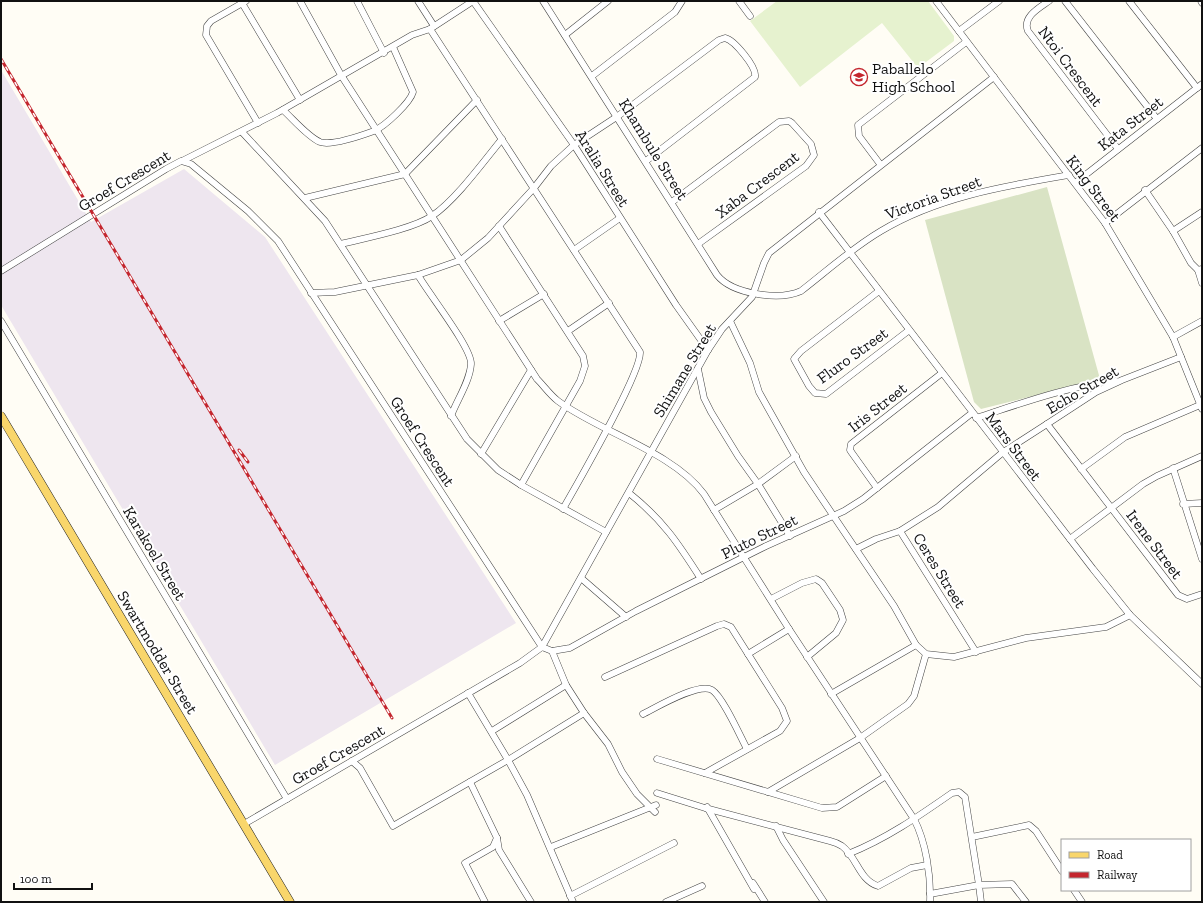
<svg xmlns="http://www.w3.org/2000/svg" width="1203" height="903" font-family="'Zilla Slab',serif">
	<rect width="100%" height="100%" fill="#fffdf5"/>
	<path fill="#eee6ef" d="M1,70l90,152 93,-53 81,68 251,386 -241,142 -274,-460z"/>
	<path fill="#d9e3c4" d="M1047,187l53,192 -119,30 -7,-7 -49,-182z"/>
	<path fill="#e6f2cf" d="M777,1h151l26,35v5l-36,27 -36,-45 -82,64 -50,-66z"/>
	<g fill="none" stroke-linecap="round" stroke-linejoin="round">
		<g stroke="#444" stroke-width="7">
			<g id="minor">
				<path d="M246,1l-35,20 -4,5 -1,9 52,88"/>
				<path d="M300,1l41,74 196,304c7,7 13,16 21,22 42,31 115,51 146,93l85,135 125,190c12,23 17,57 16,83"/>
				<path d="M357,1l27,52"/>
				<path d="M418,1l16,25"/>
				<path d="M473,1l101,144 102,160 32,45"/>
				<path d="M543,1l174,274c15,19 62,26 84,16 26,-20 51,-43 80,-60 56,-34 124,-45 188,-56"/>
				<path d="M739,1l11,15"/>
				<path d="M936,1l169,222 68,114 29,72"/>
				<path d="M1049,1c-10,7 -27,16 -21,30l90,118"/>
				<path d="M1065,1l92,118"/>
				<path d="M1129,1l68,87"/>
				<path d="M1201,1l1,2"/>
				<path d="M242,3l58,97"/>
				<path d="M430,29l210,323c2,20 -63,132 -77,157"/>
				<path d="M959,31l40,-30"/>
				<path d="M565,35l43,-34"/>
				<path d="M592,76l83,-64 7,-11"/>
				<path d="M283,110c10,9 25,27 37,32 11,4 43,-7 54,-11 11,-5 36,-28 39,-39l-20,-45"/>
				<path d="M242,132l83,89 142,218 31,31 23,15 85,47"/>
				<path d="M182,161l95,-48 135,-78 18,-6 43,-28"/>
				<path d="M880,164l-21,-28 -1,-11 108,-83"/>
				<path d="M1075,183l127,-99"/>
				<path d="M1145,190l28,41 18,32 7,7 4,-1"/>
				<path d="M305,198l100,-24 72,-74"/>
				<path d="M672,202l107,-80 10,-1 3,2 19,21 3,11 -8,11 -108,78"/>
				<path d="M819,212l274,357 37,46 72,69"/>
				<path d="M1105,223l97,-75"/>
				<path d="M499,226l84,130 2,10 -5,15 -59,104"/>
				<path d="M1173,231l29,-19"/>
				<path d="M341,244c24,-6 72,-15 91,-28 23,-15 52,-55 70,-77"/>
				<path d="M574,250l46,-32"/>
				<path d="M1198,270l4,13"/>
				<path d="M1,271l165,-102 15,-8 10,3 57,47 30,30 264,406 -22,16 -276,161"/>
				<path d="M418,275c10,18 54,73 53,89 -1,17 -14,36 -20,52"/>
				<path d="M879,291l-78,60 -7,8 15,27 6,7 11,1 82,-63"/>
				<path d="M311,293l24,-1 83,-17 43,-15 27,-22 46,-50 17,-22 23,-21 44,-29 101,-76 6,-2c9,2 32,29 30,39l-109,84"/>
				<path d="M1,321l286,478"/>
				<path d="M499,321l45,-27"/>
				<path d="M730,321l20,42 9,29 45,80 90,134 22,39"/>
				<path d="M568,331l41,-28"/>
				<path d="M1173,337l29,-16"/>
				<path d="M1181,357l-59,23 -26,12 -49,32 131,171 9,4 15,-5"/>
				<path d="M698,369l6,29 7,14 27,44 20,28 32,52"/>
				<path d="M972,413l-109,86 -19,12 -78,35 -130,65 -66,37 -18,3 -10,-4 166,-297 14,-21 30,-32 12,-34 5,-10 225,-176"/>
				<path d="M976,418c46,-15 92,-32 140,-37"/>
				<path d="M481,454l50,-84"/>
				<path d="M1173,468l29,91"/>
				<path d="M1081,469l44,-32 75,-32"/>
				<path d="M877,488l-25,-35 -2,-3 1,-6 91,-71"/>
				<path d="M629,493c34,27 49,50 72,86"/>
				<path d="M1183,504l19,-1"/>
				<path d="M714,510l44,-26 38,-28"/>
				<path d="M1070,539l73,-55 14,-8 45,-20"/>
				<path d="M856,549l20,-10 24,-8"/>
				<path d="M581,578l45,39"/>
				<path d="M771,599l31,-16 14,-4 6,4 18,27 3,10 -7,13 -29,24"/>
				<path d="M552,651l14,34 18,28 24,31 14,28 15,22 18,18"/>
				<path d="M976,652l-76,-121 38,-24 64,-54 45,-29"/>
				<path d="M748,654l41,-25"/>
				<path d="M605,677l112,-51 7,-2 7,3 51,81 5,13 -7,10 -75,42"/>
				<path d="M468,693l40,67 19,35 46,107"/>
				<path d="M831,694l85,-49 10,9 28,3 72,-19 80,-11 24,-12"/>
				<path d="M643,714c14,-7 56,-32 69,-24 11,7 28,46 35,59"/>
				<path d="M492,731l74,-46"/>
				<path d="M657,759l165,49 15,-1 49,-31"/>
				<path d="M352,761l8,7 33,58 115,-66 76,-47"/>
				<path d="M470,782l27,56 2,12 32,52"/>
				<path d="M768,792l92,-54 48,-34 6,-8 12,-42"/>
				<path d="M657,793l48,15 125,33c4,1 9,3 12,5 15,11 17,34 36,40l33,-18 16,-3"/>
				<path d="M707,807l47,82"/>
				<path d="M776,826l7,14 41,62"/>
				<path d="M972,837l57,-12 7,6 26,40"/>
				<path d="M551,847l105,-42"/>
				<path d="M848,854c38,-15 71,-38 104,-61l7,-1 6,5 14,88 -49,9"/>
				<path d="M753,883l12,19"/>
				<path d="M1074,890l8,12"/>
				<path d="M570,896l104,-53"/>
				<path d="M485,902l-20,-39 28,-16 4,-9"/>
				<path d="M666,902l36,-16"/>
				<path d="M981,902l-2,-17 33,-1 14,18"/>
			</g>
		</g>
		<g stroke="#222" stroke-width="9">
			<path id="major" d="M1,416l289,486"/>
		</g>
		<use href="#minor" stroke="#fff" stroke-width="6"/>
		<use href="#major" stroke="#f9d66b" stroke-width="8"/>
		<g stroke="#c4262e" stroke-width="3">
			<g id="rail">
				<path d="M1,59l391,659"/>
				<path d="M239,450l9,12"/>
			</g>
		</g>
		<use href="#rail" stroke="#fff" stroke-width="1.5" stroke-dasharray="4.5" stroke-linecap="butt"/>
	</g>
	<defs>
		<g id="school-ring" transform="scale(0.9)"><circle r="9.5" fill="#fff" stroke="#c4262e" stroke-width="1.5"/><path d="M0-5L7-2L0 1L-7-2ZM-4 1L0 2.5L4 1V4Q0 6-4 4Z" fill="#c4262e"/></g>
	</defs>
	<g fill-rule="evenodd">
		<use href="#school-ring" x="859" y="77"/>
	</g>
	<g text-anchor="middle" stroke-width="4" stroke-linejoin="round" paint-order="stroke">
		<g font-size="16" fill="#111" stroke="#fff">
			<text transform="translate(1071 66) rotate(53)" y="6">Ntoi Crescent</text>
			<text transform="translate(1130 123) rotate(-38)" y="6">Kata Street</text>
			<text transform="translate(654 149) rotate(58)" y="6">Khambule Street</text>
			<text transform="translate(603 168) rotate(58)" y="6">Aralia Street</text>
			<text transform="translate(124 180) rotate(-31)" y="6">Groef Crescent</text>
			<text transform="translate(757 184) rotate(-37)" y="6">Xaba Crescent</text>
			<text transform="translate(1094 188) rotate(53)" y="6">King Street</text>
			<text transform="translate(933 197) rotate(-20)" y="6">Victoria Street</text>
			<text transform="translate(852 355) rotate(-36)" y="6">Fluro Street</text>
			<text transform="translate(684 370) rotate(-59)" y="6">Shimane Street</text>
			<text transform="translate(1082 389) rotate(-30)" y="6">Echo Street</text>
			<text transform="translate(877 407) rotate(-38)" y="6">Iris Street</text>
			<text transform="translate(423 441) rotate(57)" y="6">Groef Crescent</text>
			<text transform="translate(1014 446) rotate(53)" y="6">Mars Street</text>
			<text transform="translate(759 536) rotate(-26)" y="6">Pluto Street</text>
			<text transform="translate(1155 544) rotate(53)" y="6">Irene Street</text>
			<text transform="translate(155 553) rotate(59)" y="6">Karakoel Street</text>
			<text transform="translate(940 570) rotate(58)" y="6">Ceres Street</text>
			<text transform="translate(158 652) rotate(59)" y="6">Swartmodder Street</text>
			<text transform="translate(338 754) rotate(-30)" y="6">Groef Crescent</text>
		</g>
		<g font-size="16" fill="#111" stroke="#fff" text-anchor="start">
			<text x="872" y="74">Paballelo<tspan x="872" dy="18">High School</tspan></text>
		</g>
	</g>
	<rect width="1203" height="903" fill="none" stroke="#111111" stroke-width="4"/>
	<rect x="1061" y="839" width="130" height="52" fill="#ffffff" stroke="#a0a0a0"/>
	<rect x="1069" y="852" width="20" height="6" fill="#f9d66b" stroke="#a0a0a0"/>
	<text x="1097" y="859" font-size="12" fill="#111111">Road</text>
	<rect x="1069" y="872" width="20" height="6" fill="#c4262e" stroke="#a0a0a0"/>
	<text x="1097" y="879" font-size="12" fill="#111111">Railway</text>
	<path d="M14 883v6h78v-6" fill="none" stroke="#111111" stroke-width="2"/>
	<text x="20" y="883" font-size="12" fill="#111111" stroke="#ffffff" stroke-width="3" paint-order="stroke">100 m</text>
</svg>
